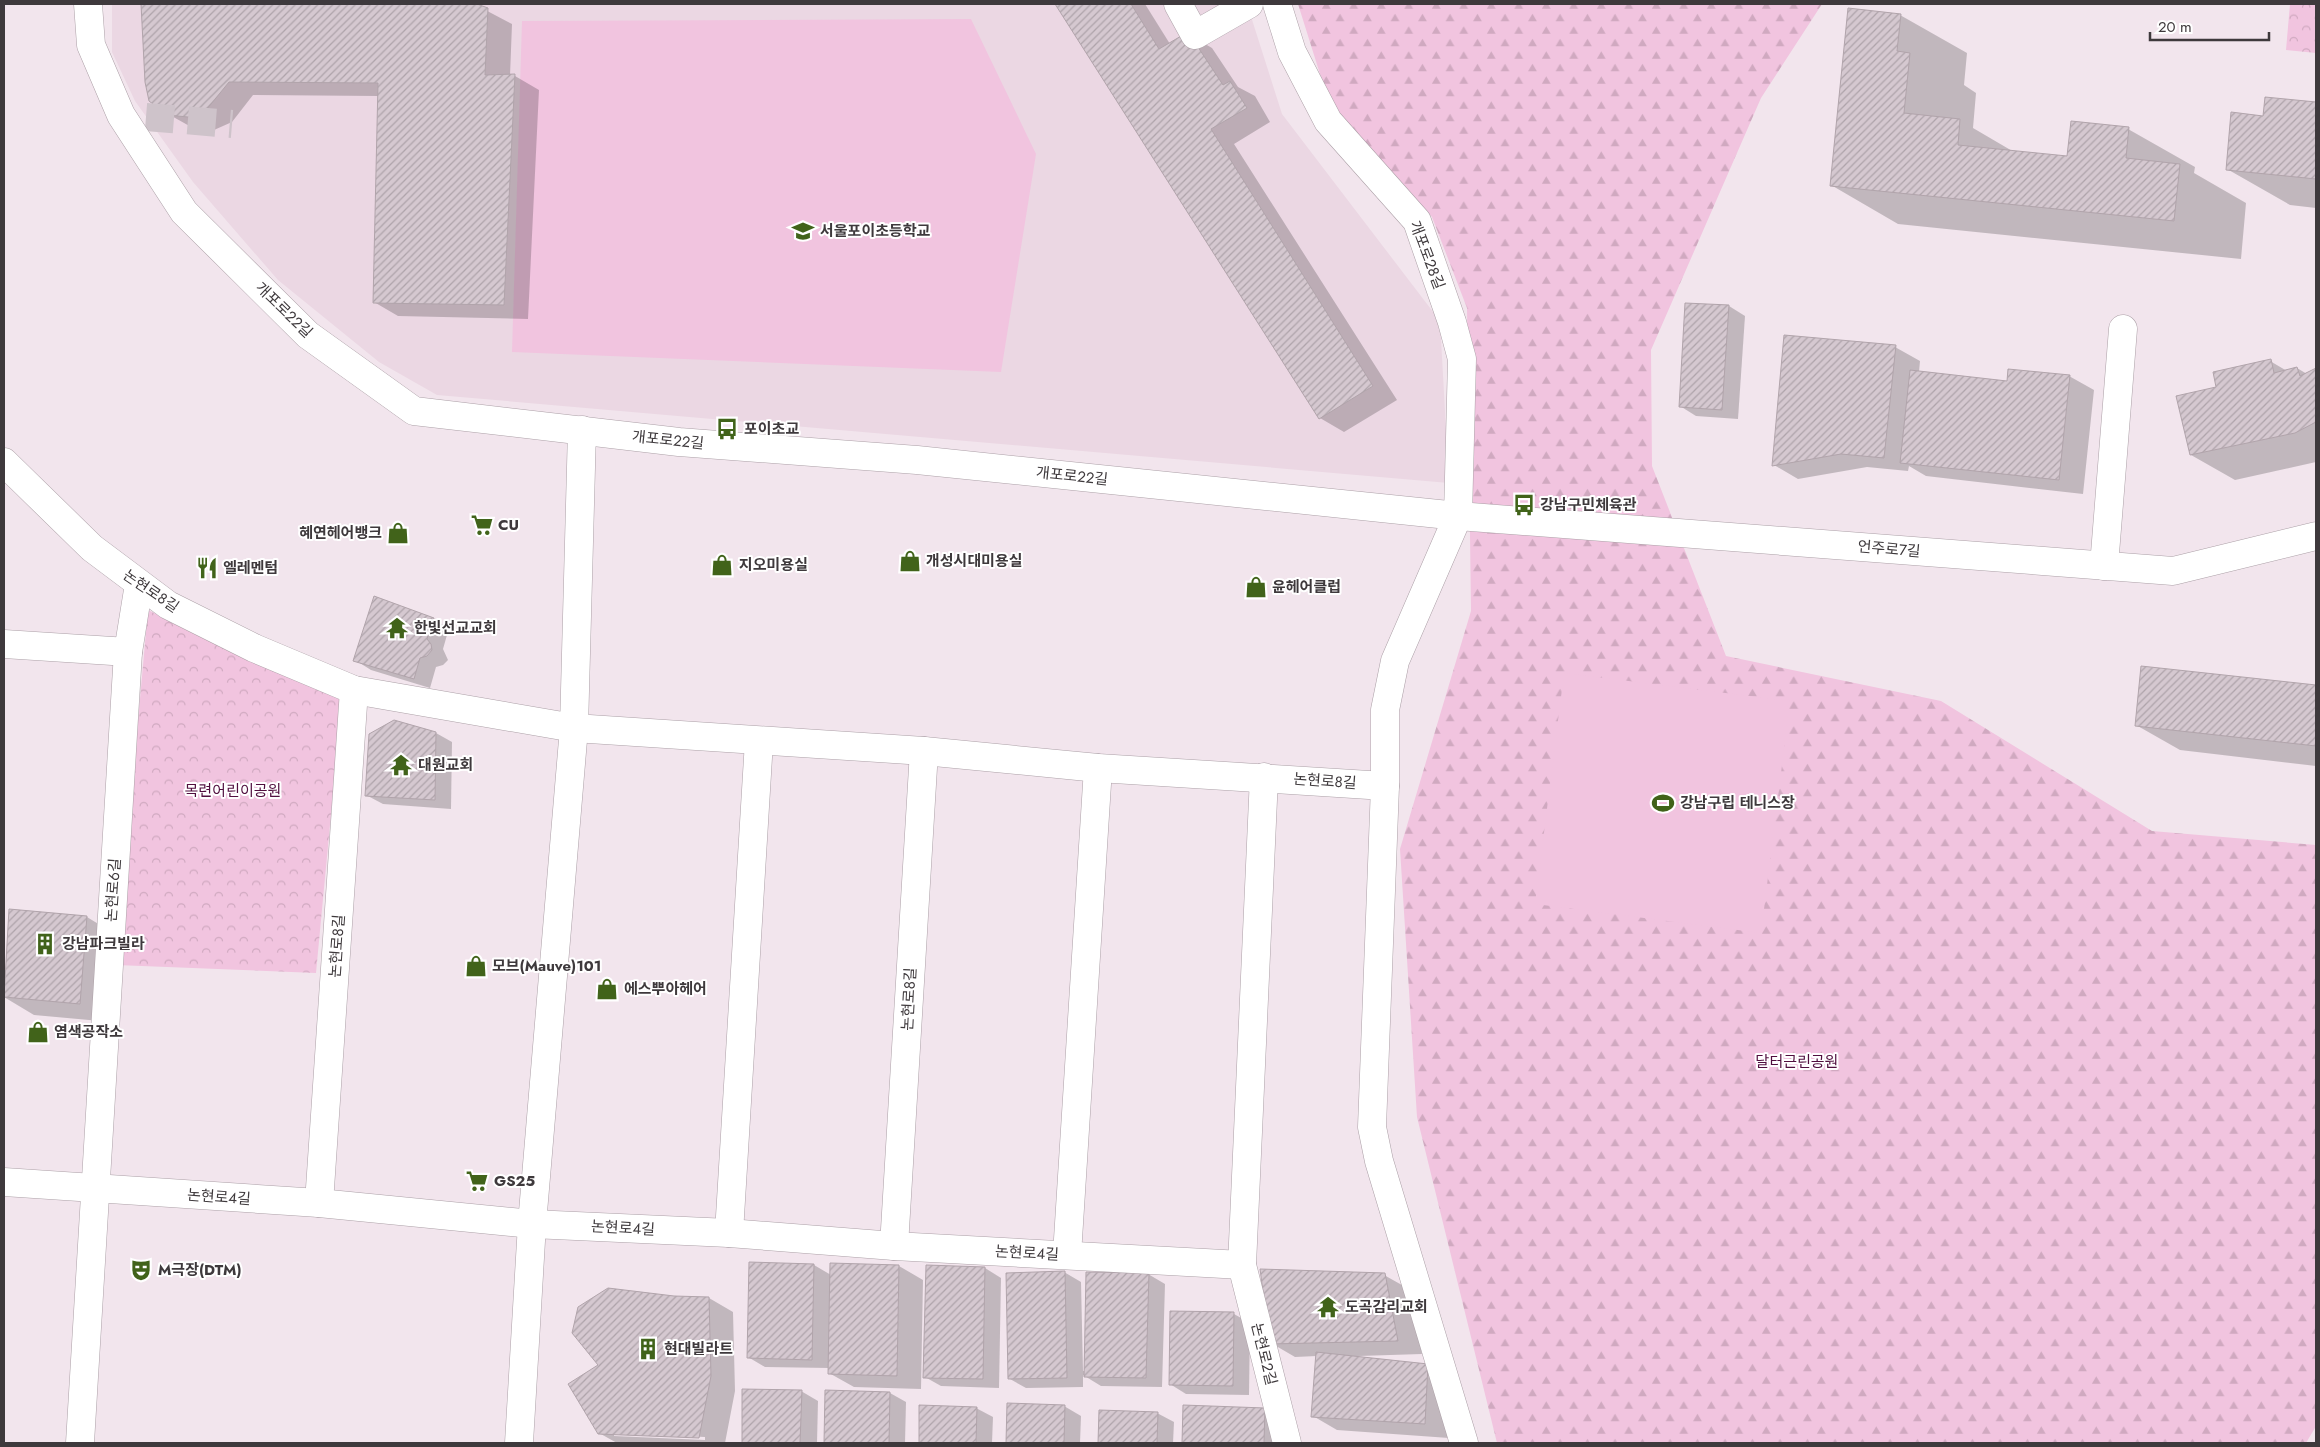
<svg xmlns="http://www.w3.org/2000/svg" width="2320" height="1447" font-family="Jost,'Noto Sans KR',sans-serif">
	<defs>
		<pattern id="forest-firs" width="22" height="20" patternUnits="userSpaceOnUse" patternTransform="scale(1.25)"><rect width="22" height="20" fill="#f1c4df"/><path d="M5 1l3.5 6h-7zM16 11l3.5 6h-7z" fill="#d0a9c0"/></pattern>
		<pattern id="park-crowns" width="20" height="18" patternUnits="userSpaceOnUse" patternTransform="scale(1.25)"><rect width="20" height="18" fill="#f1c4df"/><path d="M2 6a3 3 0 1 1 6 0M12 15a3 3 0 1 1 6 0" fill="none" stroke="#d0a9c0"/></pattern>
		<pattern id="building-hatch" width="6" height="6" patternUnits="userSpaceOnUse" patternTransform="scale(1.25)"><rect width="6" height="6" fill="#d5c8d0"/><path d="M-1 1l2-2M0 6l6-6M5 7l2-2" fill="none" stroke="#aea3aa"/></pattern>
	</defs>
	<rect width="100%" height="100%" fill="#f2e5ed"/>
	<path fill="#ebd7e3" d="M112,4h1135l35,110 158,207 9,162 -1012,-88 -58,-33 -101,-82 -85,-98 -58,-81 -23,-49z"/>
	<path fill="url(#forest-firs)" d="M1298,4h524l-61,94 -110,252 1,116 74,190 215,45 211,130 164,14v581l-10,17h-809l-80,-326 -17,-268 71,-238 -4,-303 -35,-91 -102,-111z"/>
	<g fill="url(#park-crowns)">
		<path d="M2290,4h26v49l-30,-3z"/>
		<path d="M148,610l101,49 93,39 -26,275 -200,-8z"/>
	</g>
	<g fill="#f1c4df">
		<path d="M971,19l65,135 -35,218 -489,-20 10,-331z"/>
		<path d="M1564,673l226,28 -29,232 -226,-29z"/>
	</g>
	<g fill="#0003" fill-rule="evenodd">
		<path d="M142,4h332l38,20 -2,52h5l24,14 -11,229 -130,-3 -24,-14 5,-206 -126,-1 -21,27 -18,8 -21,-2 -25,-14 -22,-32z"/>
		<path d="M1056,4h89l25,40 18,-10 24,14 26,39 17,9 15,26 -36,22 163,256 -53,32 -24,-14z"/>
		<path d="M1900,15l67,38 -3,32 12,8 -3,35 41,24 54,6 60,-29 67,38 -1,6 52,30 -5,56 -343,-35 -67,-39z"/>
		<path d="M2266,98l50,6v104l-26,-3 -63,-36 37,-52z"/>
		<path d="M1729,306l16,10 -7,103 -42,-3 -16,-10z"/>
		<path d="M1895,347l25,14 -1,11 89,10 61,-6 25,14 -11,104 -157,-18 -17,-10 -1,5 -41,-4 -69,12 -24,-14z"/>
		<path d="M2270,361l17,10 10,-3 10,6 9,-5v93l-81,18 -44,-25 27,-67z"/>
		<path d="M433,619l16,9 -6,21 5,11 -5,5 -7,2 -6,21 -59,-18 -16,-10z"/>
		<path d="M2142,667l174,20v79l-136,-16 -44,-25z"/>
		<path d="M436,733l16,9 -1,67 -68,-5 -17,-9z"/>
		<path d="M10,910l77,7 31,19 -7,86 -77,-7 -30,-18z"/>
		<path d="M814,1265l17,10 68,-9 24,14 -2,109 -67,-2 -25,-14v-5l-64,-1 -17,-10z"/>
		<path d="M985,1268l16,10 -2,110 -58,-2 -16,-9z"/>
		<path d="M1064,1272l17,10 2,89h2l63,-97 17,10 -3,103 -61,-1 -18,-11v12l-57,1 -16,-9z"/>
		<path d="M1384,1275l25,14 13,65 -63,2 -1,1 70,8 21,73 -112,-8 -24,-14 4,-60 -22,1 -24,-14z"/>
		<path d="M674,1297l35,1 24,14 2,79 -10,52h-108l-18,-10 1,-67zM614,1433l91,4v3l-91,-4z"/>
		<path d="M1171,1312l63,2 16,9 -1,72 -63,-1 -16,-10z"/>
		<path d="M744,1390l57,1 17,10 -1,42h-74z"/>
		<path d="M827,1392l63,1 16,9 -1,41h-79z"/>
		<path d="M1008,1405l56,1 17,10 -1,27h-73z"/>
		<path d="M920,1406l56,2 17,9 -1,26h-72z"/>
		<path d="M1184,1406l81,3 15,34h-97z"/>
		<path d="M1100,1411l57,2 17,9 -1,21h-73z"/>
	</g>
	<g fill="url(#building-hatch)" stroke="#b1a4ab">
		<path d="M141,4h336l11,4 -3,67 30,-1 -11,231 -131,-2 5,-220 -149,-1 -22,27 -19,8 -21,-2 -18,-14 -4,-19z"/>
		<path d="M1055,4h76l28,45 29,-17 35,53 7,-4 17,27 -36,21 162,257 -54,33z"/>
		<path d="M1848,8l53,6 -4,37 13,2 -6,60 56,6 -2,26 109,11 4,-35 58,6 -3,31 54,6 -6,57 -344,-35z"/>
		<path d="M2265,97l51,5v77l-90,-9 5,-58 32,4z"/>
		<path d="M1685,303l44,2 -7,105 -43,-3z"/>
		<path d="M1784,335l112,10 -12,113 -43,-4 -69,12z"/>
		<path d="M2271,359l3,14 23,-6 3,9 16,-8v54l-21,11 -105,22 -14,-59 40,-9 -3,-15z"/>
		<path d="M2008,369l62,6 -11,105 -159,-17 10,-93 97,11z"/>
		<path d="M374,596l60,22 -7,21 4,5 1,6 -5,6 -7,2 -6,21 -61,-18z"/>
		<path d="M2141,666l175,19v61l-181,-20z"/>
		<path d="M394,720l42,12 -1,68 -70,-4 4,-62z"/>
		<path d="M9,909l78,7 -7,88 -76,-7z"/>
		<path d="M749,1262l65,2 -2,96 -65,-2z"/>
		<path d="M830,1263l69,2 -2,111 -69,-2z"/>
		<path d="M926,1265l59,2 -2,112 -60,-1z"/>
		<path d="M1260,1269l125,4 13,68 -128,3z"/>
		<path d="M1065,1271l2,107 -59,1 -2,-106z"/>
		<path d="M1086,1272l63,1 -3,105 -62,-1z"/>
		<path d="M608,1288l66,8 35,1 2,79 -12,62 -101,-4 -30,-50 30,-19 -26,-32 6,-26z"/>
		<path d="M1170,1311l64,1 -1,74 -64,-1z"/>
		<path d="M1316,1352l112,12 -3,60 -114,-7z"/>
		<path d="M742,1389l60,1 -2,53h-58z"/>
		<path d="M825,1390l65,2 -1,51h-65z"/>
		<path d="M1007,1403l58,2 -1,38h-58z"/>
		<path d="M919,1405l58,2 -1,36h-57z"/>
		<path d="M1183,1405l82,3 -1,35h-82z"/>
		<path d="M1099,1410l59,2 -1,31h-59z"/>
	</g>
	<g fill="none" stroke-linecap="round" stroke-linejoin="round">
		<path stroke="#cec3ca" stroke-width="28" stroke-dasharray="28 14" stroke-linecap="butt" d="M146,117l86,7"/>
		<g stroke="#aca0a7" stroke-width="29">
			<g id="minor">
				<path d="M88,4l3,41 30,70 63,97 124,123 106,76 265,31 238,18 541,56 715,55 143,-35"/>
				<path d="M1178,4l17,31 54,-31"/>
				<path d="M1277,4l15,48 36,69 89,100 35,101 10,37 -4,157 -63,145 -10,49v76l-13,341 7,34 85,282"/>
				<path d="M4,462l88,86 76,57 86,43 100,42 220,38 350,23 174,17 287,18"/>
				<path d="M2104,566l19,-237"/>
				<path d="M4,644l124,8 11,-68"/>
				<path d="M1264,777l-22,488 45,178"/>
				<path d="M4,1182l315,21 213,21 197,9 165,13 348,19"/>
				<path d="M319,1203l35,-513"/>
				<path d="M729,1233l30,-492"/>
				<path d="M894,1246l30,-495"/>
				<path d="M1067,1255l31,-487"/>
				<path d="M80,1443l48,-791"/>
				<path d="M519,1443l13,-219 42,-496 8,-298"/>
			</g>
		</g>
		<use href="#minor" stroke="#fff" stroke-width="28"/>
	</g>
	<defs>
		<g id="school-bare" transform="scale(1.725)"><path d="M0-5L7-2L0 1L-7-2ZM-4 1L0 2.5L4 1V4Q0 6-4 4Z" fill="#41631a" stroke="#fff" stroke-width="2.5" paint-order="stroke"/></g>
		<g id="bus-bare" transform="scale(1.725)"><path d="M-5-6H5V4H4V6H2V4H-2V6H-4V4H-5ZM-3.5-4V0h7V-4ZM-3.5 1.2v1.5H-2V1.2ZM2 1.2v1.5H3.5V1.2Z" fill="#41631a" stroke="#fff" stroke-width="2.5" paint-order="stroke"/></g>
		<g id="supermarket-bare" transform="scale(1.725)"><path d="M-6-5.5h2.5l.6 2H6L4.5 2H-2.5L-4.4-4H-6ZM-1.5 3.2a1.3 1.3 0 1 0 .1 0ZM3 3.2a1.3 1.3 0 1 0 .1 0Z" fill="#41631a" stroke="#fff" stroke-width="2.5" paint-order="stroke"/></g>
		<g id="shop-bare" transform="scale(1.725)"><path d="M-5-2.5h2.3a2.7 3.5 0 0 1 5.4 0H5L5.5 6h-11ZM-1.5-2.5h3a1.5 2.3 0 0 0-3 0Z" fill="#41631a" stroke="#fff" stroke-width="2.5" paint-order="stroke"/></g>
		<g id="restaurant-bare" transform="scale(1.725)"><path d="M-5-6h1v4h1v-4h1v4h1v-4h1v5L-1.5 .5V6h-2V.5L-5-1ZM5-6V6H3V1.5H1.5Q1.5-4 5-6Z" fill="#41631a" stroke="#fff" stroke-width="2.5" paint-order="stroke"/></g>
		<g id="temple-bare" transform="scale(1.725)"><path d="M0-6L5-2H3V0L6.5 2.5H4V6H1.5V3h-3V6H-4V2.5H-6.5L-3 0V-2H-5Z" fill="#41631a" stroke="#fff" stroke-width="2.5" paint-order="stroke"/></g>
		<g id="stadium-bare" transform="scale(1.725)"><path d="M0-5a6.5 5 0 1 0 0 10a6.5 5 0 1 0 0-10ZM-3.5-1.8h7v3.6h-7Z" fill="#41631a" stroke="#fff" stroke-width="2.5" paint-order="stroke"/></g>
		<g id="building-bare" transform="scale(1.725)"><path d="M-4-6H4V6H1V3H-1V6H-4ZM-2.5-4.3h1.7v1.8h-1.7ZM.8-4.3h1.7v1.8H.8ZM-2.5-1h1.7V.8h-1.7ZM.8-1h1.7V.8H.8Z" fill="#41631a" stroke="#fff" stroke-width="2.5" paint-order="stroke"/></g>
		<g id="theatre-bare" transform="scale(1.725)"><path d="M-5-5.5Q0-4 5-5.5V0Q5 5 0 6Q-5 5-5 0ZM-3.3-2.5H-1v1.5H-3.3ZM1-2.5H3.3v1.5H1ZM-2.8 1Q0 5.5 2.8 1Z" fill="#41631a" stroke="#fff" stroke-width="2.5" paint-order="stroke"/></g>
	</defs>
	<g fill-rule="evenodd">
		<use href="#school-bare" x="803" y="231"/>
		<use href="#bus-bare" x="727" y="429"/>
		<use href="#bus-bare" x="1524" y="505"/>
		<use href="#supermarket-bare" x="482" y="525"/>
		<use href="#shop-bare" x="398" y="533"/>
		<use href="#shop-bare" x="910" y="561"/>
		<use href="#shop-bare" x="722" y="565"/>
		<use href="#restaurant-bare" x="207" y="568"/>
		<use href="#shop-bare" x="1256" y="587"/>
		<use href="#temple-bare" x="397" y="628"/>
		<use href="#temple-bare" x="401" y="765"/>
		<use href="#stadium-bare" x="1663" y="803"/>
		<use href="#building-bare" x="45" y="944"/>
		<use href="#shop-bare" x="476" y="966"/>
		<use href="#shop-bare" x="607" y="989"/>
		<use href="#shop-bare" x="38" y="1032"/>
		<use href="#supermarket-bare" x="477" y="1181"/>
		<use href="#theatre-bare" x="141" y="1270"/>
		<use href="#temple-bare" x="1328" y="1307"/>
		<use href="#building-bare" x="648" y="1349"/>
	</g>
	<g text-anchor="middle" stroke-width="4" stroke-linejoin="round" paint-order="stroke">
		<g font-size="15" font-weight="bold" fill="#3e393c" stroke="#fff" text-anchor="start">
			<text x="820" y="236">서울포이초등학교</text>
			<text x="744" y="434">포이초교</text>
			<text x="1540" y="510">강남구민체육관</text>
			<text x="498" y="530">CU</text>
			<text x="382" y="538" text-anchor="end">혜연헤어뱅크</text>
			<text x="926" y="566">개성시대미용실</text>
			<text x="739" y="570">지오미용실</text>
			<text x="223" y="573">엘레멘텀</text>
			<text x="1272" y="592">윤헤어클럽</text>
			<text x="414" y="633">한빛선교교회</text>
			<text x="418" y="770">대원교회</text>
			<text x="1680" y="808">강남구립 테니스장</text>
			<text x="62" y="949">강남파크빌라</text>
			<text x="492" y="971">모브(Mauve)101</text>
			<text x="624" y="994">에스뿌아헤어</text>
			<text x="54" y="1037">염색공작소</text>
			<text x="494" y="1186">GS25</text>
			<text x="158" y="1275">M극장(DTM)</text>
			<text x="1345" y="1312">도곡감리교회</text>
			<text x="664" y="1354">현대빌라트</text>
		</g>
		<g font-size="15" fill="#3e393c" stroke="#fff">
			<text transform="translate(1427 255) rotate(69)" y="5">개포로28길</text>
			<text transform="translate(284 310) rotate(44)" y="5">개포로22길</text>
			<text transform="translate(668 440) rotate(6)" y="5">개포로22길</text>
			<text transform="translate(1072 476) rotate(6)" y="5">개포로22길</text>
			<text transform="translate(1889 549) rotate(5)" y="5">언주로7길</text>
			<text transform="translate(151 591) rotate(34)" y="5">논현로8길</text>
			<text transform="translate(1325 781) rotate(4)" y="5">논현로8길</text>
			<text transform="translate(113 890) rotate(-86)" y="5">논현로6길</text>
			<text transform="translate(337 946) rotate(-86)" y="5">논현로8길</text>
			<text transform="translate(909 999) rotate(-87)" y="5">논현로8길</text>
			<text transform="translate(219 1197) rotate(4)" y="5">논현로4길</text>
			<text transform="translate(623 1228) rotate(3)" y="5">논현로4길</text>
			<text transform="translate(1027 1253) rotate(3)" y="5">논현로4길</text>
			<text transform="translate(1264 1354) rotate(76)" y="5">논현로2길</text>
		</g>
		<g font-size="15" fill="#500e3e" stroke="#fff">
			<text x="233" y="796">목련어린이공원</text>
			<text x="1797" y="1067">달터근린공원</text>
		</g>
	</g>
	<rect width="2320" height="1447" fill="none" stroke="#3e393c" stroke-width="10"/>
	<path d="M2150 32v8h119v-8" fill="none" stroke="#3e393c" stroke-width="2.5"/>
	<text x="2158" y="32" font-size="15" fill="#3e393c" stroke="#ffffff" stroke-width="4" paint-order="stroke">20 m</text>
</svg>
